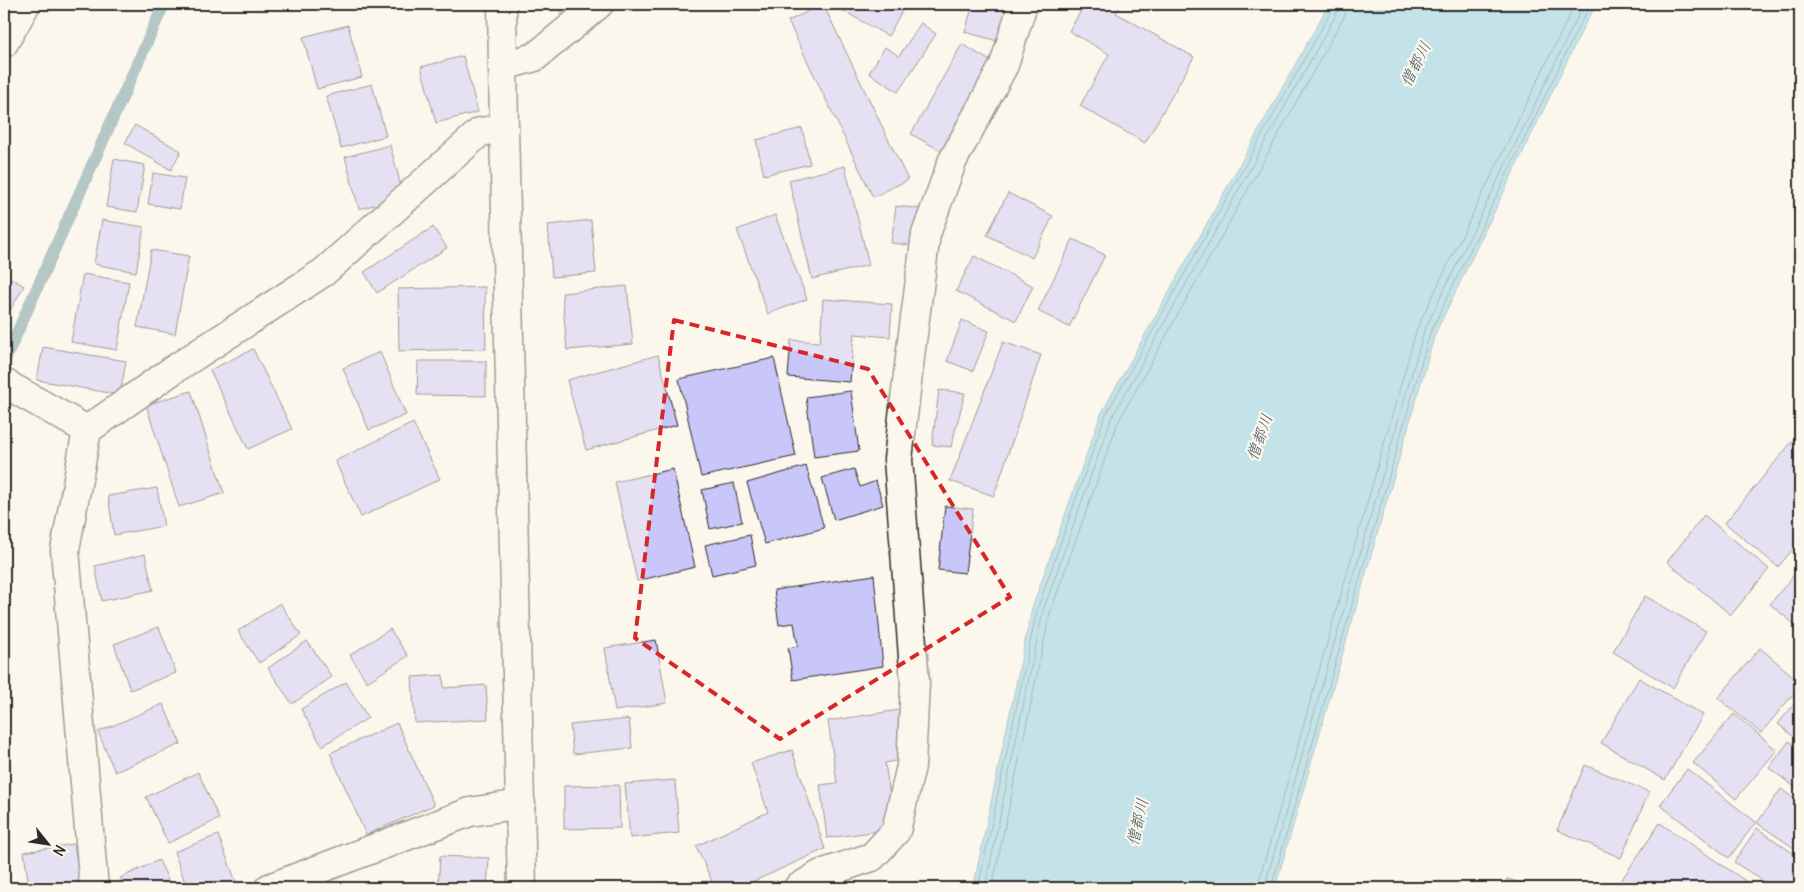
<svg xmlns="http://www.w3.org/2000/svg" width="1804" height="892" font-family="Delius,'Klee One',sans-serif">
	<rect width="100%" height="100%" fill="#fbf7ec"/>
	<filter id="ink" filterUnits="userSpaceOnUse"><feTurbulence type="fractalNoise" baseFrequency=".02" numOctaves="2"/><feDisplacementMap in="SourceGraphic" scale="10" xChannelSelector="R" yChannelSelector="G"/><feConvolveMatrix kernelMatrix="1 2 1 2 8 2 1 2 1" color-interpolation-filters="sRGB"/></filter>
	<g filter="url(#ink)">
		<path fill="#82c9e2" stroke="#5f8a99" d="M1329,4h268l-12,20 -150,310 -160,554h-302l59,-280 69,-194z"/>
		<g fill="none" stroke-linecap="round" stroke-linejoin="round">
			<g stroke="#4e6a74" stroke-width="1">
				<path d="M978,888l59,-278 68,-194 228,-408v-4"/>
				<path d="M985,888l58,-277 68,-192 227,-408 2,-7"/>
				<path d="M992,888l58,-275 68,-191 227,-407 2,-11"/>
				<path d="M1257,888l160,-560 158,-324"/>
				<path d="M1264,888l160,-557 160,-327"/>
				<path d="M1271,888l159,-555 151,-311 10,-18"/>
			</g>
			<path stroke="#5f8a99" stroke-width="12" d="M4,362l160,-358"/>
		</g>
		<g fill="#c9c6f9" stroke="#2b2b2b">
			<path d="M252,4h20l-3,6z"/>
			<path d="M553,4h39l-23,19z"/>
			<path d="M823,4l85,176 -35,17 -85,-176z"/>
			<path d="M845,4h61l-18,32 -46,-26z"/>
			<path d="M973,4h39l-11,38 -36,-10z"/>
			<path d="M1085,4h37l-6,9 78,44 -49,86 -65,-37 29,-52 -40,-23z"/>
			<path d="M921,23l15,11 -38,58 -29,-19 16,-26 14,9z"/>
			<path d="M348,25l14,52 -45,12 -14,-52z"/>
			<path d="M962,44l35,21 -50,89 -36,-20z"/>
			<path d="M463,56l15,56 -42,11 -15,-56z"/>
			<path d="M372,84l14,52 -45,12 -15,-52z"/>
			<path d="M135,125l46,26 -10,19 -46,-27z"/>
			<path d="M802,128l8,36 -46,11 -8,-35z"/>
			<path d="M390,145l14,52 -45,12 -14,-52z"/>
			<path d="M114,159l31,6 -8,47 -31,-5z"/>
			<path d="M845,166l24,99 -57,14 -23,-99z"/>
			<path d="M153,173l32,5 -5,31 -32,-5z"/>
			<path d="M1008,193l45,23 -21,42 -45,-23z"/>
			<path d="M896,206l28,3 -6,37 -27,-3z"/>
			<path d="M775,215l32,84 -39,15 -31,-84z"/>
			<path d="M102,220l42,7 -8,45 -42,-8z"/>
			<path d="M591,220l5,53 -44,4 -4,-52z"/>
			<path d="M433,227l14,21 -70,45 -13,-21z"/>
			<path d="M1073,239l32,16 -36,72 -31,-16z"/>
			<path d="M151,250l38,6 -14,78 -38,-7z"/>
			<path d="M974,256l59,30 -17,35 -60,-30z"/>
			<path d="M4,274l20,12 -20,35z"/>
			<path d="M83,274l46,8 -12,68 -46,-8z"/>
			<path d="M627,286l6,58 -66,6 -5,-57z"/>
			<path d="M485,287l1,62 -87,2 -1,-62z"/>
			<path d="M823,299l69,5 -2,33 -36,-3 -4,48 -62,-5 3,-37 29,2z"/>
			<path d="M962,320l27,11 -16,40 -26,-10z"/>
			<path d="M1003,342l38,13 -47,141 -44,-15z"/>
			<path d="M43,347l83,14 -6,34 -83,-15z"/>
			<path d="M253,349l39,80 -44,20 -38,-79z"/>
			<path d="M380,352l26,63 -37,15 -26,-62z"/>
			<path d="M658,355l19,70 -91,25 -19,-70z"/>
			<path d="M774,358l22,98 -95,21 -22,-98z"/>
			<path d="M418,361h68v35l-69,-1z"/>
			<path d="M939,390l26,3 -14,54 -19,-2z"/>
			<path d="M191,391l33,102 -45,14 -33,-102z"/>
			<path d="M851,391l8,60 -45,6 -8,-60z"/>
			<path d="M413,423l27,56 -79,38 -26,-56z"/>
			<path d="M1800,432v109l-22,26 -53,-44z"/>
			<path d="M806,466l18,62 -59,16 -18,-61z"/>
			<path d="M673,469l22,98 -58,14 -22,-99z"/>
			<path d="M854,469l6,18 16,-6 7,24 -49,15 -12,-42z"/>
			<path d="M734,483l8,39 -32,7 -8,-39z"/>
			<path d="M157,488l7,38 -50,9 -6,-39z"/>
			<path d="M945,506l28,3 -8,64 -27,-3z"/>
			<path d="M1704,515l65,54 -38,46 -64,-53z"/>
			<path d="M750,535l6,30 -44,10 -7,-30z"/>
			<path d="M145,554l8,36 -51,11 -7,-35z"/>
			<path d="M1799,569l1,1v59l-30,-25z"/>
			<path d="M874,575l9,91 -90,14 -5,-32 10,-2 -4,-23 -15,2 -5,-35z"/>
			<path d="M1645,596l61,35 -33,57 -60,-36z"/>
			<path d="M280,603l21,32 -42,28 -21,-32z"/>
			<path d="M159,627l17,46 -46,17 -16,-46z"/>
			<path d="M390,629l18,27 -41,26 -17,-27z"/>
			<path d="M656,640l11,63 -52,8 -10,-63z"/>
			<path d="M307,641l25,36 -40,27 -24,-36z"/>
			<path d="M1760,648l40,34v4l-39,47 -43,-35z"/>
			<path d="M443,675l1,13 42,-3 2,34 -73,4 -3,-46z"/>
			<path d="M1639,678l64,37 -38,65 -64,-37z"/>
			<path d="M346,682l22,36 -46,28 -21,-37z"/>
			<path d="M1800,697v45l-22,-18z"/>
			<path d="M163,704l18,40 -66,28 -17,-40z"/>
			<path d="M899,710l7,49 -21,4 10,66 -68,9 -7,-53 17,-2 -9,-62z"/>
			<path d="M1734,714l43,36 -41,49 -43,-36z"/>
			<path d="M629,719l3,29 -59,6 -3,-29z"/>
			<path d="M397,723l37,82 -68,30 -36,-82z"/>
			<path d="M1789,741l11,8v42l-31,-23z"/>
			<path d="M792,750l33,99 -86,39h-24l-19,-42 72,-34 -17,-49z"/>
			<path d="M1585,765l64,27 -28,66 -64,-28z"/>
			<path d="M1687,769l69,53 -27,36 -69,-53z"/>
			<path d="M198,772l21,47 -51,24 -22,-46z"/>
			<path d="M675,780l4,53 -49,5 -5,-54z"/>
			<path d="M619,785l1,43 -56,1v-43z"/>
			<path d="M1781,789l19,14v49l-43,-29z"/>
			<path d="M1660,823l96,65h-140z"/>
			<path d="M1757,828l43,30v30h-26l-40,-26z"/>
			<path d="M218,835l19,49 -11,4h-39l-13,-36z"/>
			<path d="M74,844l7,44h-52l-5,-36z"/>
			<path d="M440,856l49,2 -2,30h-49z"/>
			<path d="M159,860l13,28h-47l-5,-10z"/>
			<path d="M1507,879l31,9h-34z"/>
			<path d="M663,882l1,6h-31z"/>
		</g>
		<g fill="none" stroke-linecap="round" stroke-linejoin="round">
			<g stroke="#2b2b2b" stroke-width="31">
				<g id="minor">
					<path d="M502,4l2,124 18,760"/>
					<path d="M4,43l22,-39"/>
					<path d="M503,66l32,-9 64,-53"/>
					<path d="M4,383l83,47"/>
					<path d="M94,888l-29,-338 22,-120 86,-60 151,-98 156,-140 24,-4"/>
					<path d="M269,888l201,-76 51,-8"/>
					<path d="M798,888l23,-14 51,-17 24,-26 15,-65 4,-83 -17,-224 13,-110 15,-115 26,-72 52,-97 19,-61"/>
				</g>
			</g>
			<use href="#minor" stroke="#fbf7ec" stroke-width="28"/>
		</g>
	</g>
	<path d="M0 0H1804V892H0ZM674,320l194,49 142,228 -230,142 -145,-101z" fill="#fbf7ec" fill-opacity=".55" fill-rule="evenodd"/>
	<path fill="none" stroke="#d62828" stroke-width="4" stroke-dasharray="10 6" stroke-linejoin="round" d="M674,320l194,49 142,228 -230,142 -145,-101z"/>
	<g text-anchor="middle" stroke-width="4.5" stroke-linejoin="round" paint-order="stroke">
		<g font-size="16" font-style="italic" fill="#455a62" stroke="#fbf7ec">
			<text transform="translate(1415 64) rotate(-63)" y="6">僧都川</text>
			<text transform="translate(1259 437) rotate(-70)" y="6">僧都川</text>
			<text transform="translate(1137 822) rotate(-77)" y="6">僧都川</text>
		</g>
	</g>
	<rect width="1804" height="892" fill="none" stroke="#fbf7ec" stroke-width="20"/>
	<rect x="10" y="10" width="1784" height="872" fill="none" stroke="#2b2b2b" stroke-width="2" filter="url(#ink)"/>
	<g transform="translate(48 844) rotate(120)" stroke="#fbf7ec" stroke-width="4" paint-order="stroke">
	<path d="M0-4L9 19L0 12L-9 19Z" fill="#2b2b2b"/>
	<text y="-8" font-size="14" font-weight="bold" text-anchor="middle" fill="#2b2b2b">N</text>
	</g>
</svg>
